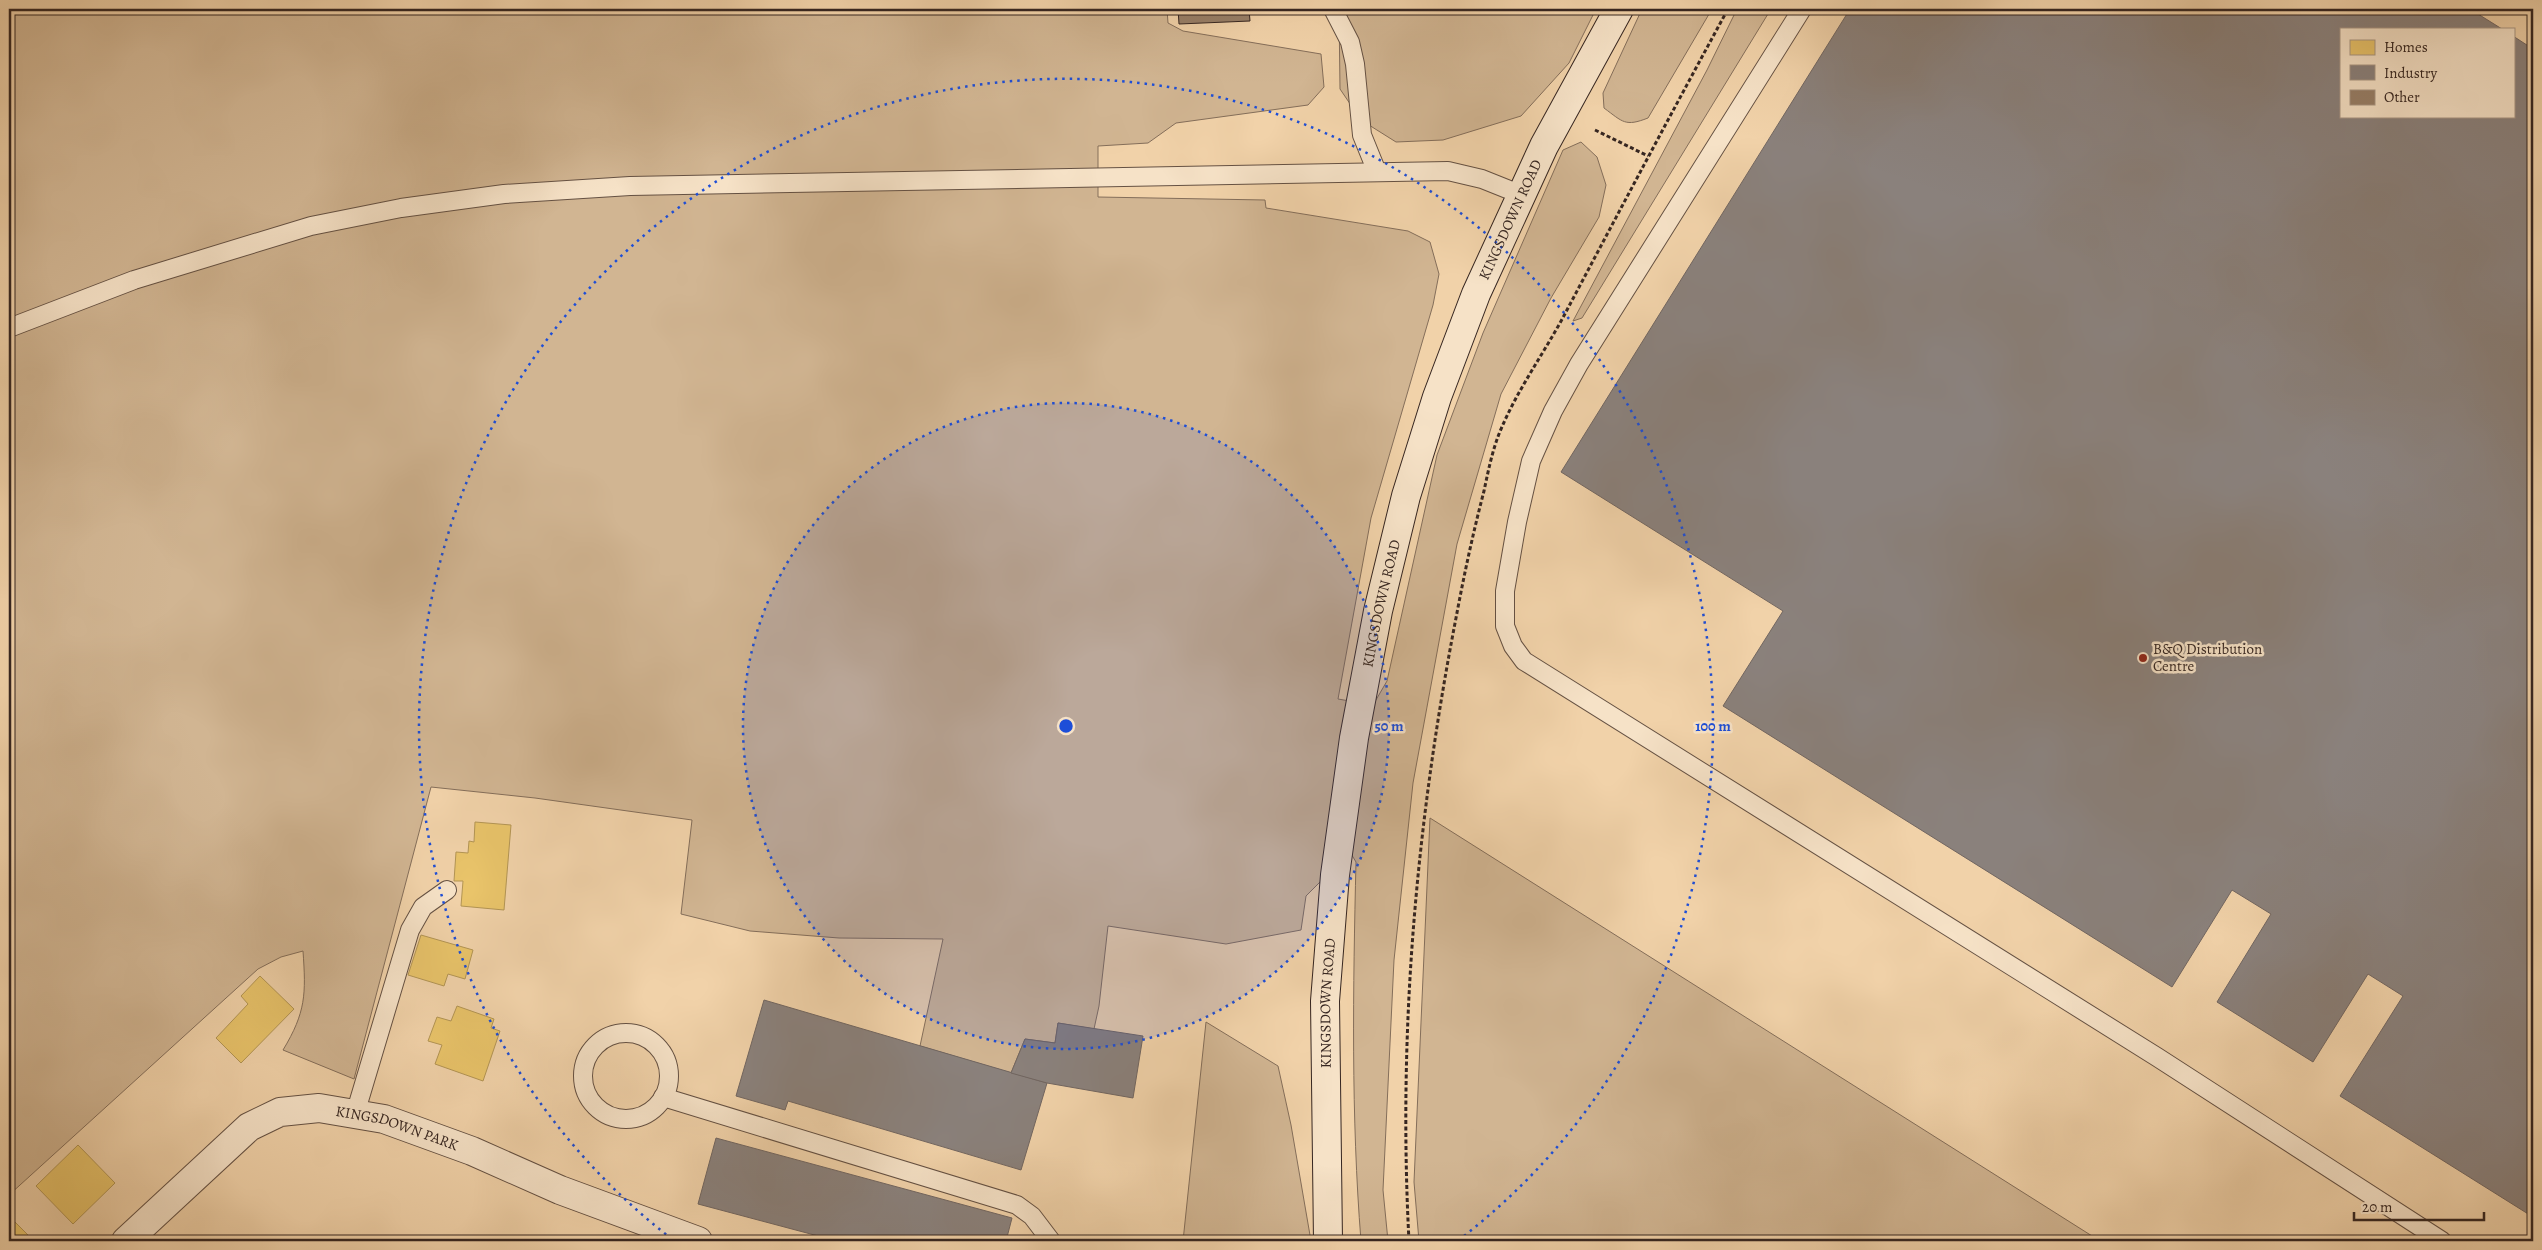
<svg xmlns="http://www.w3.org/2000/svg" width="2542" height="1250" font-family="Alegreya,serif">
	<rect width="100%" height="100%" fill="#f1d2a9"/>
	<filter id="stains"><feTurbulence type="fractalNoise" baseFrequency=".004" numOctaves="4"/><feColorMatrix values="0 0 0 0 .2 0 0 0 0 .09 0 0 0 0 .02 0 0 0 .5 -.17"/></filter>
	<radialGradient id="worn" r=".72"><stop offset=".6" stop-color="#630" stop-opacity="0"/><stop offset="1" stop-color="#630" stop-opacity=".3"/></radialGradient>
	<g fill="#d1b592" stroke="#846e5a">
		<path d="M9,9h1158l1,14 15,8 138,23 3,33 -16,18 -132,18 -28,20 -50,3v51l167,3 1,8 142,23 22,11 9,32 -6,31 -62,213 -33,181 35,6 14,-24 50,-226 46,-122 80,-183 18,-8 16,15 9,28 -7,32 -48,81 -50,96 -44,150 -44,239 -19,177 -11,230 5,51h-27c-10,-125 -8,-253 -5,-379l-6,-10 -44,44 -5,34 -75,14 -118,-18 -9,80 -5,23 -36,-6 -3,20 -30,-4 -14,34 -91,-27 23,-107 -104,-1 -89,-7 -69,-17 11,-94 -157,-22 -104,-11 -77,292 -71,-29c23,-38 23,-56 20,-99l-22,6 -23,12 -249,226z"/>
		<path d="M1339,9h257l-27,54 -48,53 -78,24 -47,2 -35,-22 -21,-31z"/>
		<path d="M1642,9h70l-64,109c-23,9 -25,4 -44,-10l-1,-15z"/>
		<path d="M1737,9h34l-189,309 -9,3 134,-251z"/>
		<path d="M1430,818l670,423h-681l-5,-59z"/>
		<path d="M1206,1022l72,44 13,59 20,116h-128z"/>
	</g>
	<g fill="#e9c46a" stroke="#b39554">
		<path d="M475,822l36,3 -7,85 -43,-4 2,-25h-9l2,-29 12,1 1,-12 5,1z"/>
		<path d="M421,935l52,15 -8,29 -17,-5 -4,12 -36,-11z"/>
		<path d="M260,976l34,33 -53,54 -25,-25 32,-34 -7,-8z"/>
		<path d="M457,1006l37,13 -3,9 9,3 -17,50 -48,-17 7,-19 -14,-4 9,-24 14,4z"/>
		<path d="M78,1145l37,38 -42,41 -37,-38z"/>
		<path d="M15,1222l19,19h-25v-13z"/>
	</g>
	<g fill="#8a817c" stroke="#716661">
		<path d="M1850,9h620l32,20h-161v87h172v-80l20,13v1168l-193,-121 63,-100 -35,-22 -55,88 -96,-60 54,-88 -39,-24 -60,97 -449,-281 60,-95 -222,-139z"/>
		<path d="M764,1000l283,83 -26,87 -233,-69 -3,9 -49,-14z"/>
		<path d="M1058,1023l85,13 -10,62 -86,-15 -36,-10 14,-34 30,4z"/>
		<path d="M716,1138l296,80 -6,23h-169l-139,-37z"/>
	</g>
	<path fill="#977f68" stroke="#362621" d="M1178,9h71l1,12 -71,3z"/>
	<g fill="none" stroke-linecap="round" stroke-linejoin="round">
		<g stroke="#655143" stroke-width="20">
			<g id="service">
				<path d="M1333,9l17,33 5,22 7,71 15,37"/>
				<path d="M1802,9l-223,355 -26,47 -22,50 -14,61 -12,69v35l8,20 11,15 633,396 285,184"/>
				<path d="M9,328l125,-48 177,-54 90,-18 103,-14 126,-8 818,-15 34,8 40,16"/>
				<circle cx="626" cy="1076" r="43"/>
				<path d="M663,1097l354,108 15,11 19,25"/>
				<path d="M355,1114l55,-184 13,-23 24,-17"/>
			</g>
		</g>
		<g stroke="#655143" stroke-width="30">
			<g id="minor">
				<path id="s1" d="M126,1241l123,-114 31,-15 39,-4 65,11 88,32 88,39 138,51"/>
			</g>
		</g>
		<g stroke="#362621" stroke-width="30">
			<g id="secondary">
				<path id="s2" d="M1328,1241l-3,-240 10,-126 19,-137 24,-127 28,-115 31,-99 39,-103 68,-148 75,-137"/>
			</g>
		</g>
		<g stroke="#362621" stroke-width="3" stroke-dasharray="4 2.5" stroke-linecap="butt">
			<path d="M1595,130l53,26"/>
			<path d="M1409,1241c-11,-209 7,-417 47,-623 8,-43 17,-85 28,-127 4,-19 8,-39 15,-57 18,-45 47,-83 69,-126 53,-100 106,-200 160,-299"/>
		</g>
		<use href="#service" stroke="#f6e2c7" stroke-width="18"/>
		<use href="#minor" stroke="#f6e2c7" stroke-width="28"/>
		<use href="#secondary" stroke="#f6e2c7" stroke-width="28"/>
	</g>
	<circle cx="1066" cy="726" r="323" fill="#1d4ed8" fill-opacity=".12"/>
	<g fill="none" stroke="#1d4ed8" stroke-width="2.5" stroke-dasharray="2.5 5">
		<circle cx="1066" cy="726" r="323"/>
		<path d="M672 1239A647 647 0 1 1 1460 1239"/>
	</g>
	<circle fill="#8f2418" stroke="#f6e2c7" stroke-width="2" cx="2143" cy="658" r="5"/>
	<g text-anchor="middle" stroke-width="5" stroke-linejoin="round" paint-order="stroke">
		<g font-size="15" fill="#362621" stroke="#f6e2c7">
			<text dy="5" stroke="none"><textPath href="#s2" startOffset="1048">KINGSDOWN ROAD</textPath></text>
			<text dy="5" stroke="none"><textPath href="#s2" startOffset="642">KINGSDOWN ROAD</textPath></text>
			<text dy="5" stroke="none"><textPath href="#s2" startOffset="238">KINGSDOWN ROAD</textPath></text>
			<text dy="5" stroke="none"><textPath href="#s1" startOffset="322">KINGSDOWN PARK</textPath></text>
		</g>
		<g font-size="15" fill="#362621" stroke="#f6e2c7" text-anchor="start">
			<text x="2153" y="654">B&amp;Q Distribution<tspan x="2153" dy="17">Centre</tspan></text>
		</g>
	</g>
	<circle cx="1066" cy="726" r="8" fill="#1d4ed8" stroke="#f6e2c7" stroke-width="2.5"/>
	<g font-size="15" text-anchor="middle" font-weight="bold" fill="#1d4ed8" stroke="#f6e2c7" stroke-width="5" stroke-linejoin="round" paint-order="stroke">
		<text x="1389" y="731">50 m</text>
		<text x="1713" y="731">100 m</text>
	</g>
	<rect width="2542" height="1250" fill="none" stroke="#f1d2a9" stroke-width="30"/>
	<rect x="10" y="10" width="2522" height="1230" fill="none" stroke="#362621" stroke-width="2.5"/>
	<rect x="15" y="15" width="2512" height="1220" fill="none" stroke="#362621"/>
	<rect x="2340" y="28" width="175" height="90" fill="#f6e2c7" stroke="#a99785"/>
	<rect x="2350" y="40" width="25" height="15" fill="#e9c46a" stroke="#a99785"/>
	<text x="2384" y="52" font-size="15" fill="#362621">Homes</text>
	<rect x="2350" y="65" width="25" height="15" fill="#8a817c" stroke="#a99785"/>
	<text x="2384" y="78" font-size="15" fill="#362621">Industry</text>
	<rect x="2350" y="90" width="25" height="15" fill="#977f68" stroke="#a99785"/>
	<text x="2384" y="102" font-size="15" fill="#362621">Other</text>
	<path d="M2354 1212v8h130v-8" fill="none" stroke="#362621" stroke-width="2.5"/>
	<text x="2362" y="1212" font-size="15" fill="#362621" stroke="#f6e2c7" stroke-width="4" paint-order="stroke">20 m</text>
	<rect width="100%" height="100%" filter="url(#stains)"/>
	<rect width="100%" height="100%" fill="url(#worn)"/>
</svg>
